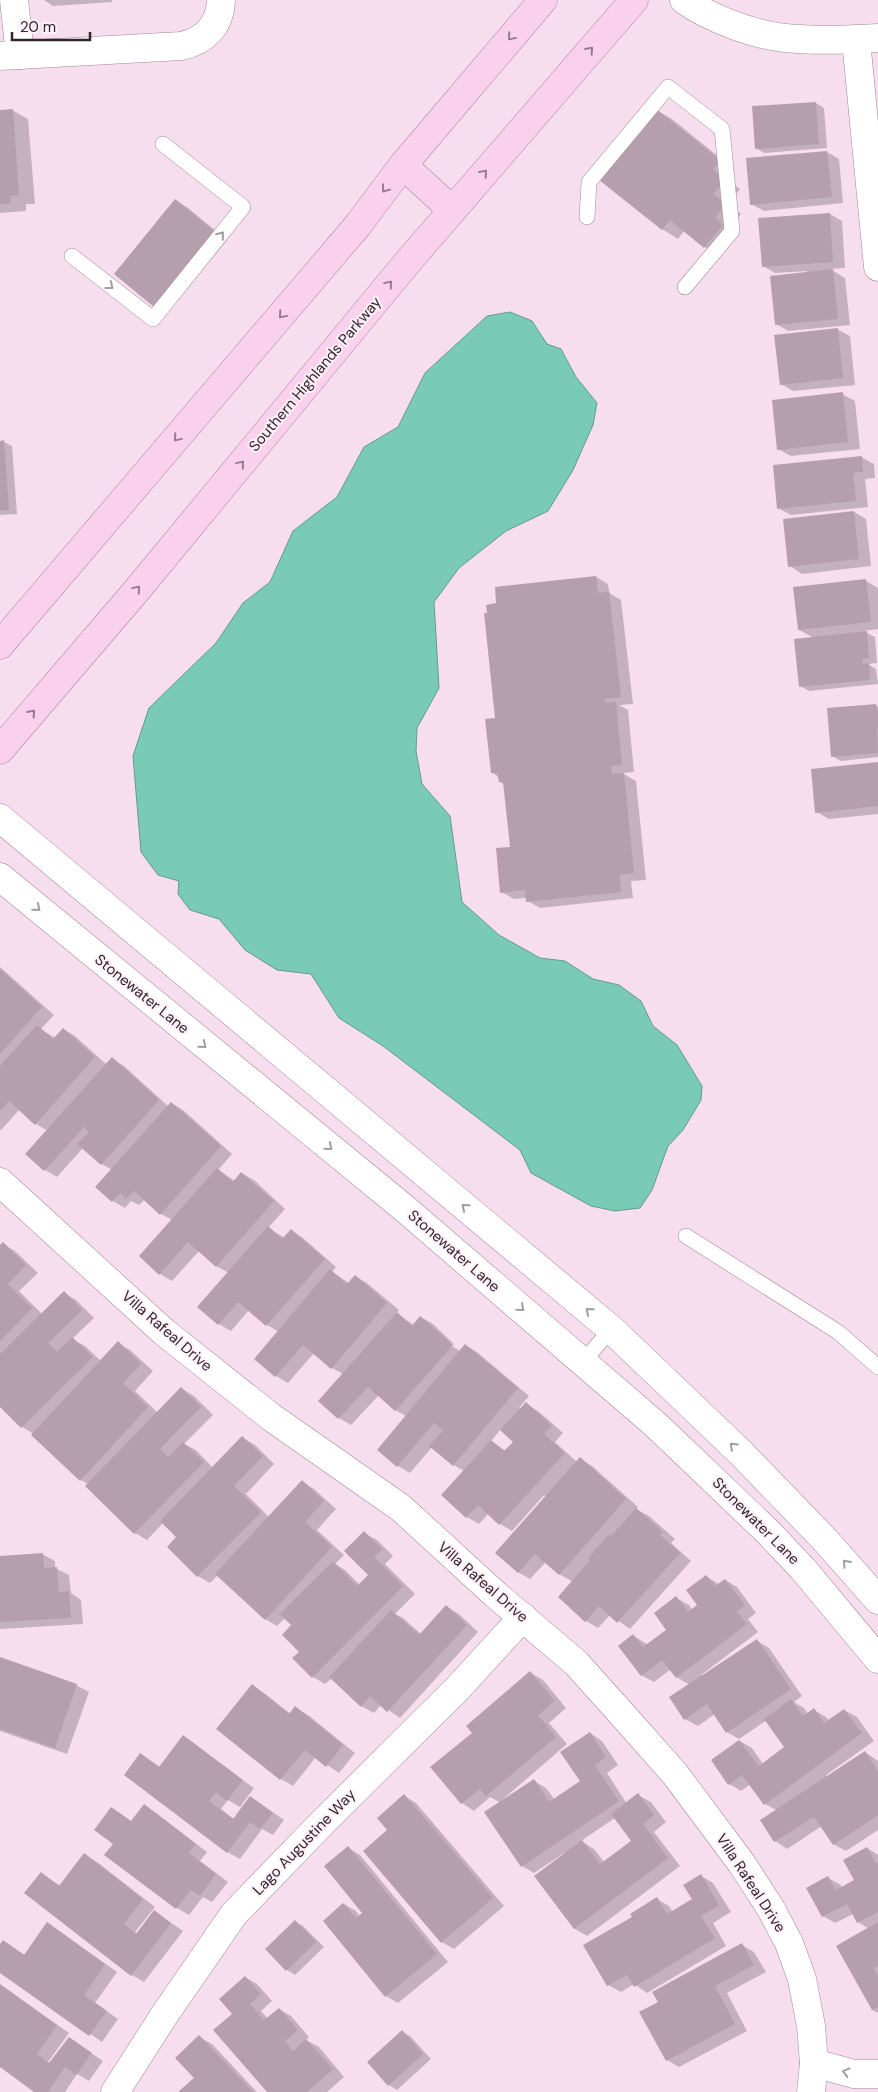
<svg xmlns="http://www.w3.org/2000/svg" width="878" height="2092" font-family="'DM Sans',sans-serif">
	<rect width="100%" height="100%" fill="#f7deee"/>
	<path fill="#7acbb5" stroke="#649a8c" d="M510,312l22,9 15,23 14,5 15,28 21,26 -4,22 -20,45 -25,41 -42,20 -47,37 -25,34 5,86 -22,40 -1,23 6,33 28,32 12,86 37,33 41,23 25,3 28,18 26,6 22,16 12,25 24,19 25,41 -1,14 -18,30 -15,16 -16,44 -12,18 -25,3 -24,-5 -60,-33 -11,-23 -137,-104 -44,-28 -28,-44 -34,-4 -32,-20 -26,-31 -29,-9 -12,-16 1,-13 -21,-6 -17,-23 -8,-96 16,-48 67,-65 27,-40 27,-21 23,-51 44,-34 27,-50 34,-20 27,-54 62,-57z"/>
	<g fill="#0003" fill-rule="evenodd">
		<path d="M44,0h68v2l-59,4z"/>
		<path d="M816,103l8,5 3,40 -63,5 -8,-5 -3,-41z"/>
		<path d="M12,110l16,9 7,85h-9v7l-26,2v-102z"/>
		<path d="M656,110l16,9 63,51 -7,10 12,9 -12,15 13,10 -11,14 8,7 -17,21 -16,-9 -20,-17 -7,9 -16,-10z"/>
		<path d="M827,152l12,7 4,44 -79,8 -13,-7z"/>
		<path d="M176,200l12,8 39,32 -60,73z"/>
		<path d="M830,214l12,7 3,47 -15,1 15,9 5,47 -62,6 -12,-7 31,-53 -32,2 -12,-7z"/>
		<path d="M837,329l13,7 5,49 -62,6 -12,-7z"/>
		<path d="M842,394l13,7 5,48 -69,7 -13,-7z"/>
		<path d="M0,442h4l8,4 5,68 -17,1z"/>
		<path d="M861,457l13,7 1,14 -10,1 3,28 -77,8 -13,-7z"/>
		<path d="M854,512l12,7 5,47 -69,8 -12,-8z"/>
		<path d="M596,577l12,7 1,9 12,7 12,104 -14,1 9,5 6,62 -12,1 14,8 10,99 -15,1 2,17 -93,10 -12,-7 -1,-3 -13,1 -13,-7 10,-44 -6,-63 -5,-3 -1,-5 -7,-4 4,-54z"/>
		<path d="M866,581l12,7v41l-15,2 12,6 2,26 -9,1 8,5 2,15 -69,7 -9,-5 14,-48 -15,-8z"/>
		<path d="M876,705l2,2v50l-37,4 -9,-5z"/>
		<path d="M878,764v50l-49,5 -12,-7z"/>
		<path d="M0,967l54,48 -13,14 14,9 8,-9 12,7 32,29 5,-6 12,7 44,40 3,-3 12,7 49,44 -14,16 17,11 6,-8 13,7 31,29 -17,19 17,10 6,-7 12,7 33,29 -4,5 17,11 6,-7 12,7 32,27 -3,3 18,12 7,-8 12,7 23,22 -8,-5 -1,2 13,8 5,-6 12,7 52,44 -10,12 2,1 5,-5 12,7 25,22 -8,9 22,20 3,-3 12,7 46,41 -2,2 13,7 26,23 -4,4 20,18 -61,68 -20,-14 -12,13 -12,-7 -13,-39 -14,-8 -13,-12 -16,17 -12,-7 28,-75 -2,-2 -32,36 -12,-7 -11,-11 -10,11 -12,-7 -25,-22 22,-24 -10,-6 -22,-18 -22,26 -12,-7 -19,-16 27,-34 -11,-6 -16,-15 -28,30 -12,-7 -19,-17 23,-27 -11,-6 -18,-15 -26,30 -12,-7 -20,-17 23,-27 -12,-7 -18,-15 -18,21 -12,-7 10,-51 -13,-7 -17,-15 -27,30 -12,-7 -19,-18 31,-36 -11,-6 -16,-15 -6,6 -8,-4 -6,7 -12,-7 -16,-14 15,-17 -10,-6 -19,-16 -26,29 -12,-7 3,-39 -12,-7 -16,-15 -19,21 -1,-1zM501,1429l14,12 -9,10 -15,-10z"/>
		<path d="M3,1244l12,7 23,22 -19,18 23,23 22,-21 12,7 18,18 -22,21 13,7 16,15 17,-18 12,7 23,21 -18,20 23,22 24,-24 12,7 19,19 -29,29 12,6 17,18 30,-30 12,7 19,19 -28,30 23,23 33,-35 12,7 22,20 -19,21 27,25 -9,9 10,6 15,15 9,-10 -5,-42 13,7 16,16 -8,8 30,30 -20,20 8,4 18,16 26,-27 12,7 19,18 -78,86 -19,-13 -7,8 -13,-7 -29,-28 -7,6 -12,-7 -19,-19 6,-6 -7,-27 -8,-7 -8,8 -12,-7 -47,-44 -8,8 -12,-7 -29,-29 8,-10 -14,-14 -16,17 -12,-7 -47,-49 -7,-4 -47,-46 -12,-7 -22,-22v-158z"/>
		<path d="M42,1554l13,7v7l14,7 2,18 10,7 2,24 -83,5v-72z"/>
		<path d="M706,1576l14,9 5,-5 12,7 19,26 -8,6 10,13 -57,43 1,2 55,-36 12,7 33,48 -8,6 10,6 4,6 6,-4 12,7 3,4 15,-11 13,7 17,24 -48,34 1,2 38,-25 13,9v69l-32,21 -13,-7 -11,-18 -35,23 -12,-8 -13,-21 14,-10 -11,-6 -14,-20 -10,7 -12,-7 11,-43 12,7 11,16 23,-17 -19,-27 -28,19 -12,-7 -12,-18 -17,12 -13,-7 5,-34 -14,-8 -5,-8 -17,13 -13,-7 -7,-39 14,9 20,-15 8,-32 13,7 3,5 7,-5z"/>
		<path d="M0,1658l76,27 13,7 -22,62 -67,-23z"/>
		<path d="M531,1673l12,7 23,28 -17,15 18,21 -66,57 1,1 32,-21 12,7 9,12 27,-18 8,-49 12,8 16,24 -11,8 20,31 11,-9 13,7 15,20 -12,10 26,34 -93,70 -12,-7 -39,-52 29,-22 -1,-2 -30,20 -12,-7 -21,-63 -11,-6 -16,14 -12,-8 12,-70zM615,1818l17,23 -28,21 -10,-13 -13,-8z"/>
		<path d="M252,1686l12,7 27,21 5,-6 12,7 47,38 -16,20 -23,-16 -23,29 -12,-7 -63,-51z"/>
		<path d="M183,1737l71,51 -14,19 -12,-7 -7,9 13,10 17,-22 33,23 -11,15 -11,-6 -22,30 -13,-7 -86,-98 19,13z"/>
		<path d="M404,1796l12,7 88,103 -50,43 -12,-7 -53,-112z"/>
		<path d="M144,1806l12,7 51,39 -7,9 28,21 -16,20 -9,-5 -14,18 -12,-7 -71,-53 9,-12 -3,-35 20,14z"/>
		<path d="M348,1848l12,7 88,107 -50,41 -12,-7 -42,-92 12,7 4,6 4,-4z"/>
		<path d="M867,1848l11,7v158l-6,-3 -3,-81 -11,-7 -5,-8 -18,9 -12,-7 5,-38 13,7 1,3 13,-7z"/>
		<path d="M85,1855l12,7 58,45 -20,25 3,2 17,-22 28,19 -39,51 -12,-7 -91,-101 20,12z"/>
		<path d="M701,1876l12,7 18,29 -18,11 13,23 -79,47 -13,-9 -13,8 -13,-7 25,-68 24,-18 12,7 4,6 21,-12z"/>
		<path d="M295,1922l8,4 21,21 -29,28 -8,-5z"/>
		<path d="M59,1931l58,41 -22,31 23,16 -16,23 -102,-71v-25l3,-5 22,14z"/>
		<path d="M742,1945l12,7 12,20 -39,21 20,38 -68,36 -12,-7 -8,-57z"/>
		<path d="M245,1977l12,7 15,17 -11,10 7,8 11,-10 12,7 18,21 -3,3 13,7 25,30 -17,15h-58l-35,-78z"/>
		<path d="M0,1985l69,48 -21,29 3,2 18,-26 34,23 -14,20 -12,-7 -12,18h-29l-36,-26z"/>
		<path d="M402,2032l8,4 21,23 -34,31 -8,-5z"/>
		<path d="M199,2037l13,7 45,48h-77l15,-14z"/>
	</g>
	<g fill="#b69fad">
		<path d="M816,102l3,42 -64,5 -3,-43z"/>
		<path d="M13,109l6,86 -9,1 1,7 -11,1v-94z"/>
		<path d="M656,109l64,51 -7,10 12,10 -12,14 13,10 -11,14 8,7 -19,23 -34,-28 -8,10 -63,-50z"/>
		<path d="M827,151l5,46 -82,8 -4,-47z"/>
		<path d="M175,199l40,33 -61,75 -40,-33z"/>
		<path d="M830,213l3,49 -71,5 -4,-49z"/>
		<path d="M833,269l5,50 -63,6 -5,-49z"/>
		<path d="M838,328l5,50 -63,7 -6,-50z"/>
		<path d="M843,392l5,50 -71,8 -5,-50z"/>
		<path d="M4,440l5,70h-9v-69z"/>
		<path d="M862,456l1,16 -10,1 3,28 -79,8 -4,-44z"/>
		<path d="M854,511l5,48 -71,8 -5,-48z"/>
		<path d="M596,576l2,17 11,-2 12,106 -16,2v4l11,-1 6,63 -11,1 1,8 12,-1 10,100 -14,2 1,17 -95,10 -1,-12 -25,3 -4,-45 14,-1 -7,-65h-4l-2,-9h-6l-6,-54 10,-1 -11,-105h3l-1,-8 10,-2 -1,-16z"/>
		<path d="M866,579l5,43 -73,8 -5,-43z"/>
		<path d="M867,631l2,27 -7,1 1,5 6,-1 1,17 -71,7 -5,-48z"/>
		<path d="M876,704l2,8v17h-1l1,24 -47,4 -4,-49z"/>
		<path d="M878,762v44l-63,7 -4,-44z"/>
		<path d="M0,969l42,38 -42,47z"/>
		<path d="M37,1025l16,14 10,-11 32,29 -60,68 -26,-24 -9,10v-45z"/>
		<path d="M112,1057l47,43 -58,65 -24,-21 12,-12 -5,-5 -40,44 -19,-17z"/>
		<path d="M171,1102l50,44 -61,69 -26,-24 -8,8 -6,-6 -8,9 -17,-15z"/>
		<path d="M217,1168l16,14 8,-10 33,29 -58,66 -28,-25 -29,33 -20,-19z"/>
		<path d="M268,1226l14,13 9,-10 34,30 -59,67 -28,-24 -20,23 -21,-18z"/>
		<path d="M3,1242l23,23 -18,19 24,24 -32,33v-96z"/>
		<path d="M330,1269l17,15 8,-9 32,28 -56,66 -28,-24 -28,32 -21,-18z"/>
		<path d="M64,1291l18,19 -34,33 9,9 15,-15 21,20 -72,71 -21,-21v-53z"/>
		<path d="M397,1312l15,14 8,-10 33,29 -58,66 -27,-24 -30,32 -20,-18z"/>
		<path d="M118,1341l23,23 -18,19 25,24 -68,74 -49,-46z"/>
		<path d="M465,1344l53,44 -65,78 -24,-20 14,-16 -9,-7 -37,44 -20,-17z"/>
		<path d="M181,1387l20,20 -41,42 8,8 15,-15 21,20 -70,72 -49,-48z"/>
		<path d="M526,1402l26,24 -8,8 21,19 -66,72 -21,-20 -12,13 -25,-23 50,-55 13,11 9,-9 -13,-12z"/>
		<path d="M242,1436l21,20 -29,30 27,26 -64,65 -30,-30 9,-10 -16,-16z"/>
		<path d="M580,1457l46,42 -67,76 -24,-21 -17,19 -23,-20z"/>
		<path d="M302,1480l22,21 -19,21 27,25 -67,73 -50,-46z"/>
		<path d="M636,1508l27,24 -3,3 20,18 -63,70 -18,-17 -14,16 -27,-25 32,-37 -2,-2 21,-24 2,2z"/>
		<path d="M364,1531l18,18 -8,8 29,29 -91,92 -20,-20 7,-6 -17,-17 9,-10 -11,-11 53,-53 24,25 11,-11 -24,-24z"/>
		<path d="M43,1553l1,15 13,-1 2,25 10,-1 2,27 -71,4v-66z"/>
		<path d="M706,1575l9,11 10,-7 20,26 -8,7 10,12 -71,54 -14,-18 -21,16 -23,-30 15,-12 10,13 23,-17 -12,-17 22,-17 12,16 9,-7 -11,-15z"/>
		<path d="M446,1605l21,20 -80,87 -17,-16 -9,11 -32,-30 62,-67 28,25z"/>
		<path d="M757,1639l34,50 -65,44 -19,-29 -23,16 -15,-23z"/>
		<path d="M0,1657l77,27 -22,64 -55,-19z"/>
		<path d="M530,1671l25,30 -17,14 18,22 -70,59 -6,-7 -19,15 -31,-37 42,-34 -6,-7z"/>
		<path d="M252,1684l37,30 6,-8 48,39 -17,22 -21,-17 -25,30 -64,-51z"/>
		<path d="M791,1699l12,17 11,-8 10,15 20,-14 18,24 -98,72 -22,-30 -14,10 -17,-25 28,-20 20,26 25,-19 -20,-28z"/>
		<path d="M590,1732l16,25 -11,8 24,36 -98,66 -37,-55 50,-33 15,23 31,-21 -20,-29z"/>
		<path d="M183,1735l60,45 -16,21 -11,-9 -7,9 24,18 17,-23 23,17 -13,16 -10,-7 -23,31 -103,-78 16,-22 19,14z"/>
		<path d="M865,1751l13,20v44l-45,30 -19,-28 -40,25 -14,-22z"/>
		<path d="M638,1793l16,22 -11,9 25,34 -94,71 -40,-53 48,-36 18,24 31,-23 -20,-27z"/>
		<path d="M404,1794l89,104 -52,45 -78,-92 24,-21 -10,-12z"/>
		<path d="M144,1804l52,40 -7,9 27,21 -16,22 -9,-6 -15,19 -72,-54 9,-11 -19,-14 17,-23 20,14z"/>
		<path d="M348,1846l89,108 -52,43 -62,-76 20,-18 13,15 6,-5 -38,-47z"/>
		<path d="M867,1847l9,17 2,-2v50l-21,11 -10,-19 -25,13 -16,-29 22,-12 8,14 18,-10 -11,-20z"/>
		<path d="M84,1853l59,46 -19,25 12,10 18,-24 17,13 -40,53 -107,-83 17,-21 18,14z"/>
		<path d="M701,1874l18,31 -18,11 14,22 -81,49 -7,-12 -20,11 -24,-41 49,-28 -2,-3 27,-17 10,17 25,-15 -9,-14z"/>
		<path d="M295,1920l21,22 -30,29 -21,-22z"/>
		<path d="M47,1922l58,42 -21,31 23,16 -18,25 -89,-63v-29l3,-4 21,15z"/>
		<path d="M878,1922v44l-4,2 4,8v31l-6,3 -36,-64z"/>
		<path d="M742,1943l12,22 -39,21 20,38 -69,37 -27,-49 19,-10 -6,-10z"/>
		<path d="M245,1976l16,18 -11,10 14,16 15,-12 19,22 -13,11 8,10 13,-12 27,30 -26,23h-40l-54,-62 19,-16 -13,-15z"/>
		<path d="M0,1984l57,41 -20,29 12,9 20,-26 23,16 -16,22 -11,-8 -17,25h-14l-34,-25z"/>
		<path d="M402,2030l21,24 -35,32 -21,-24z"/>
		<path d="M199,2035l54,57h-75l16,-14 -19,-20z"/>
	</g>
	<g fill="none" stroke-linecap="round" stroke-linejoin="round">
		<g stroke="#9f8897" stroke-width="16">
			<g id="service">
				<path d="M587,217l2,-35 79,-95 54,42 10,102 -47,56"/>
				<path d="M72,256l81,63 90,-112 -80,-63"/>
				<path d="M686,1236l152,96 40,35"/>
				<path d="M583,1362l28,-33"/>
			</g>
		</g>
		<g stroke="#9f8897" stroke-width="29">
			<g id="minor">
				<path d="M14,0l6,55"/>
				<path d="M684,0c25,18 70,35 101,38 30,3 63,2 93,0"/>
				<path d="M856,40l22,227"/>
				<path d="M0,56l181,-10c24,-5 39,-20 40,-46"/>
				<path d="M0,818l611,511 130,124 85,88 52,59"/>
				<path d="M0,877l404,331 252,217 112,107 35,37 75,90"/>
				<path d="M0,1182l164,150 107,85 130,91 95,87 80,68 44,49 55,62 67,90 29,45 18,34 13,36 9,47 3,37 -3,29"/>
				<path d="M814,2063l40,11h24"/>
				<path d="M115,2092l50,-78 69,-100 90,-93 133,-132 66,-72"/>
			</g>
		</g>
		<g stroke="#b182a1" stroke-width="29">
			<g id="primary">
				<path d="M403,165l49,45"/>
				<path d="M0,645l358,-420 45,-60 140,-165"/>
				<path d="M0,750l137,-160 269,-326 228,-264"/>
			</g>
		</g>
		<use href="#service" stroke="#fff" stroke-width="15"/>
		<use href="#minor" stroke="#fff" stroke-width="28"/>
		<use href="#primary" stroke="#fad1ec" stroke-width="28"/>
	</g>
	<defs><path id="oneway-chevron" d="M-2-3.5L2.5 0L-2 3.5" fill="none" stroke-width="1.6" stroke-linecap="round" stroke-linejoin="round" transform="scale(1.25)"/></defs>
	<g stroke="#947c8c">
		<use href="#oneway-chevron" transform="translate(511 37) rotate(130)"/>
		<use href="#oneway-chevron" transform="translate(590 50) rotate(-49)"/>
		<use href="#oneway-chevron" transform="translate(484 173) rotate(-49)"/>
		<use href="#oneway-chevron" transform="translate(385 189) rotate(127)"/>
		<use href="#oneway-chevron" transform="translate(389 284) rotate(-50)"/>
		<use href="#oneway-chevron" transform="translate(282 315) rotate(130)"/>
		<use href="#oneway-chevron" transform="translate(177 438) rotate(130)"/>
		<use href="#oneway-chevron" transform="translate(241 464) rotate(-50)"/>
		<use href="#oneway-chevron" transform="translate(137 589) rotate(-50)"/>
		<use href="#oneway-chevron" transform="translate(32 713) rotate(-49)"/>
	</g>
	<g stroke="#a19da0">
		<use href="#oneway-chevron" transform="translate(221 235) rotate(-51)"/>
		<use href="#oneway-chevron" transform="translate(110 286) rotate(38)"/>
		<use href="#oneway-chevron" transform="translate(37 908) rotate(40)"/>
		<use href="#oneway-chevron" transform="translate(203 1045) rotate(39)"/>
		<use href="#oneway-chevron" transform="translate(329 1147) rotate(39)"/>
		<use href="#oneway-chevron" transform="translate(465 1207) rotate(-140)"/>
		<use href="#oneway-chevron" transform="translate(521 1308) rotate(41)"/>
		<use href="#oneway-chevron" transform="translate(589 1311) rotate(-140)"/>
		<use href="#oneway-chevron" transform="translate(733 1446) rotate(-137)"/>
		<use href="#oneway-chevron" transform="translate(846 1563) rotate(-132)"/>
		<use href="#oneway-chevron" transform="translate(846 2072) rotate(-165)"/>
	</g>
	<g text-anchor="middle" stroke-width="4" stroke-linejoin="round" paint-order="stroke">
		<g font-size="15" fill="#2f262b" stroke="#feeff8">
			<text transform="translate(315 374) rotate(-50)" y="5">Southern Highlands Parkway</text>
			<text transform="translate(142 994) rotate(39)" y="5">Stonewater Lane</text>
			<text transform="translate(454 1251) rotate(41)" y="5">Stonewater Lane</text>
			<text transform="translate(167 1331) rotate(41)" y="5">Villa Rafeal Drive</text>
			<text transform="translate(756 1521) rotate(45)" y="5">Stonewater Lane</text>
			<text transform="translate(483 1582) rotate(41)" y="5">Villa Rafeal Drive</text>
			<text transform="translate(304 1842) rotate(-46)" y="5">Lago Augustine Way</text>
			<text transform="translate(751 1883) rotate(57)" y="5">Villa Rafeal Drive</text>
		</g>
	</g>
	<path d="M12 32v8h78v-8" fill="none" stroke="#2f262b" stroke-width="2.5"/>
	<text x="20" y="32" font-size="15" fill="#2f262b" stroke="#feeff8" stroke-width="4" paint-order="stroke">20 m</text>
</svg>
